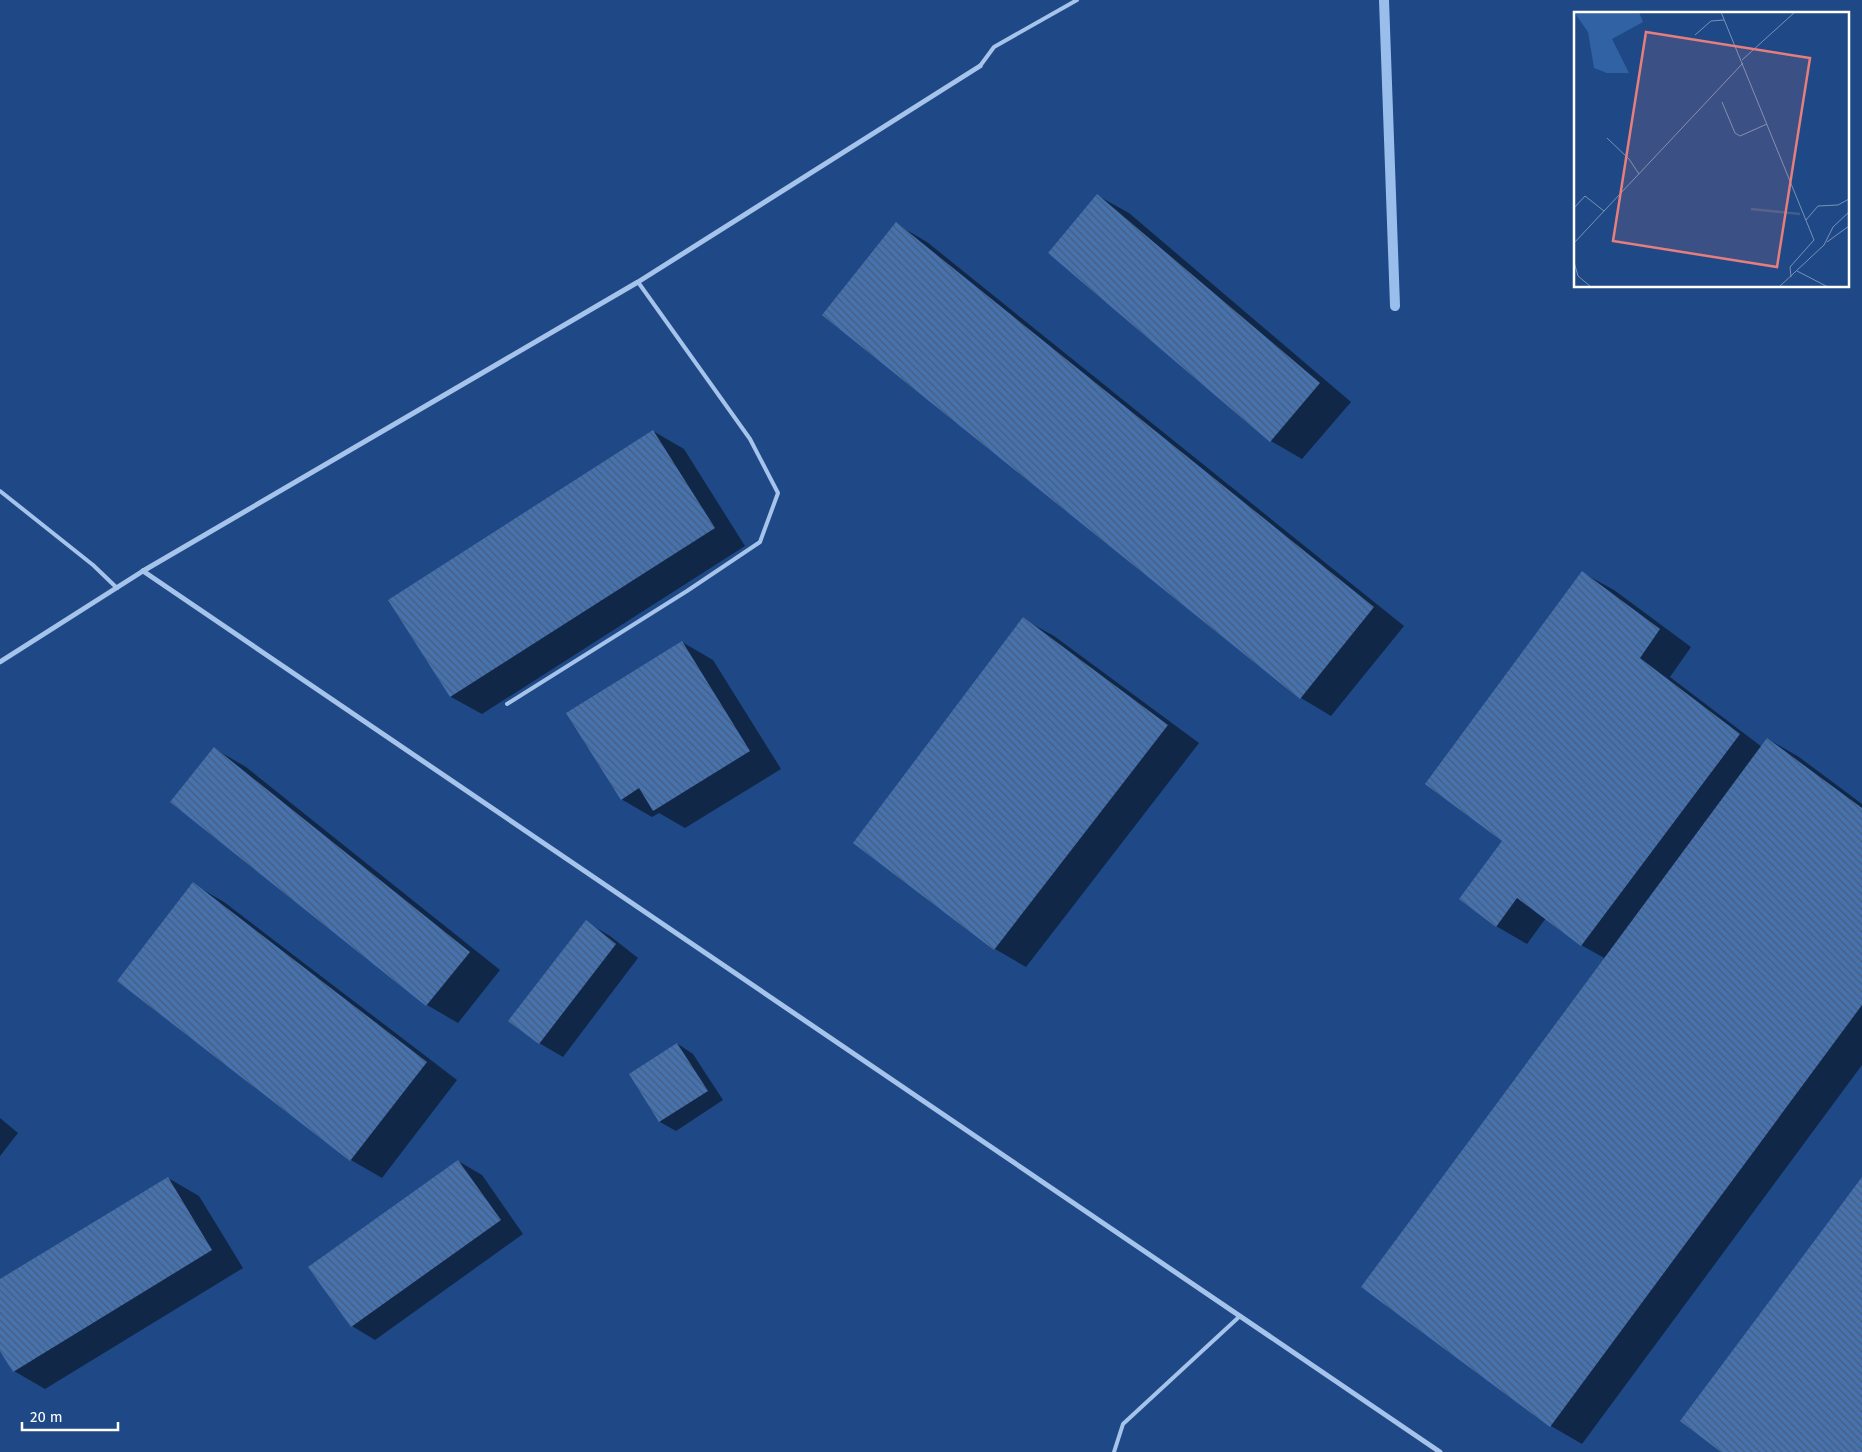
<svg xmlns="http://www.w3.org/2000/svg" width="1862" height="1452" font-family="'Fira Sans',sans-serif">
	<defs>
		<pattern id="building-back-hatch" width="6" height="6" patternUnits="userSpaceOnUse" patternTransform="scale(1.25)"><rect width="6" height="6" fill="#4672af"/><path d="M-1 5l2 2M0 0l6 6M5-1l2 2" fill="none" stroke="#495d79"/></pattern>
	</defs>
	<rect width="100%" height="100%" fill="#1e4986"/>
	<g fill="#0007">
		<path d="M1098,196l31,17 222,189 -49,57 -31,-18 -222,-188z"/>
		<path d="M896,224l31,18 477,384 -73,90 -30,-18z"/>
		<path d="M653,431l31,18 61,97 -263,168 -31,-17 -62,-97z"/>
		<path d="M1583,573l31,17 77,57 -21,30 92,70 6,-8 31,18 63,47v261l-280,379 -31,-18 -188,-139 243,-328 -25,-14 -35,-27 -19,26 -31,-18 8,-85z"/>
		<path d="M1023,619l31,17 145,107 -173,224 -31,-18 -140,-106z"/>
		<path d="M682,642l31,18 68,109 -96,59 -26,-15 -7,4 -31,-18z"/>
		<path d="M215,749l31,18 254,203 -42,53 -31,-18 -255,-203z"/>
		<path d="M193,884l31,18 233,178 -75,98 -31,-18 -233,-179z"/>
		<path d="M586,922l24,14 28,22 -75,99 -24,-14z"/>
		<path d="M678,1044l15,10 30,46 -47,31 -16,-9 -30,-47z"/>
		<path d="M0,1118l18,15 -18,23z"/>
		<path d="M458,1161l24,14 41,59 -148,106 -23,-14z"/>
		<path d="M168,1178l31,18 44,72 -198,121 -31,-18 -14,-22v-68z"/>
	</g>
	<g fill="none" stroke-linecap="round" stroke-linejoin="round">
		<path stroke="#9abeec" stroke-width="10" d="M1384,0l11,306"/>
	</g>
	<g fill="url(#building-back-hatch)">
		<path d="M1097,194l223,189 -50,59 -222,-189z"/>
		<path d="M896,222l478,385 -74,92 -478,-384z"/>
		<path d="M653,430l62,98 -265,169 -62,-97z"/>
		<path d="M1582,571l78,58 -20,29 100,76 -159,212 -64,-48 -21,29 -37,-28 43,-58 -77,-57z"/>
		<path d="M1023,617l145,108 -174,225 -141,-107z"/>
		<path d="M682,641l68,110 -97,60 -14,-23 -18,12 -55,-87z"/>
		<path d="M1767,738l95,70v197l-312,422 -189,-140z"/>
		<path d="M214,747l256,205 -44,54 -256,-204z"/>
		<path d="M193,882l234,180 -77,99 -233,-180z"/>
		<path d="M586,920l30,24 -77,100 -31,-23z"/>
		<path d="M677,1043l31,48 -49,31 -30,-48z"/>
		<path d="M458,1160l43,60 -150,107 -43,-60z"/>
		<path d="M168,1177l44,73 -199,122 -13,-21v-72z"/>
		<path d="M1862,1177v275h-141l-41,-31z"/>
	</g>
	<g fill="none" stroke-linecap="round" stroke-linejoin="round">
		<g stroke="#a6c3eb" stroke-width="4">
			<path d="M980,66l14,-19 83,-47"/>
			<path d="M0,491l93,74 24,23"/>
			<path d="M507,704l180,-113 73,-49 18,-49 -28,-54 -112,-157"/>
			<path d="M1114,1452l9,-28 117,-108"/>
		</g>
		<g stroke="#a6c3eb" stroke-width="5">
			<path d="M143,571l1297,881"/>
			<path d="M0,662l143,-91 495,-289 342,-216"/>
		</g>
	</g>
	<g transform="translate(1574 12)">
		<rect width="275" height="275" fill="#1e4986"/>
		<path d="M0,0h65l4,10 -31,17 17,34h-22l-13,-5 -6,-36z" fill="#3162a4"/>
		<path fill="none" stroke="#405f8c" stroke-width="2.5" d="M177,197l49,5"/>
		<path fill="none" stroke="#7892b6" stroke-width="1" d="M147,0l93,228 -24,27 1,10M121,23l16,-14 13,-1M168,48l53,-48M148,90l13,31 5,3 27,-12M33,126l22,21 10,15M0,196l11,-12 19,15M232,208l12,-14 20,-1 11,-6M253,230l22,-16M0,231l169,-180M0,250l4,14 13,11M223,259l31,16M205,275l45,-42 9,-18 16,-15"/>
		<path fill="#e67e7e" fill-opacity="0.15" stroke="#e67e7e" stroke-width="2.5" d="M72,20l164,26 -33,209 -164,-26z"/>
		<rect width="275" height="275" fill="none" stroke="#fff" stroke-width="2.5"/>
	</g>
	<path d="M22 1422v8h96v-8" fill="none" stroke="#ffffff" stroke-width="2.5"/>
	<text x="30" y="1422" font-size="15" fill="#ffffff" stroke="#1e4986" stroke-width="4" paint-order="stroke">20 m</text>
</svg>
